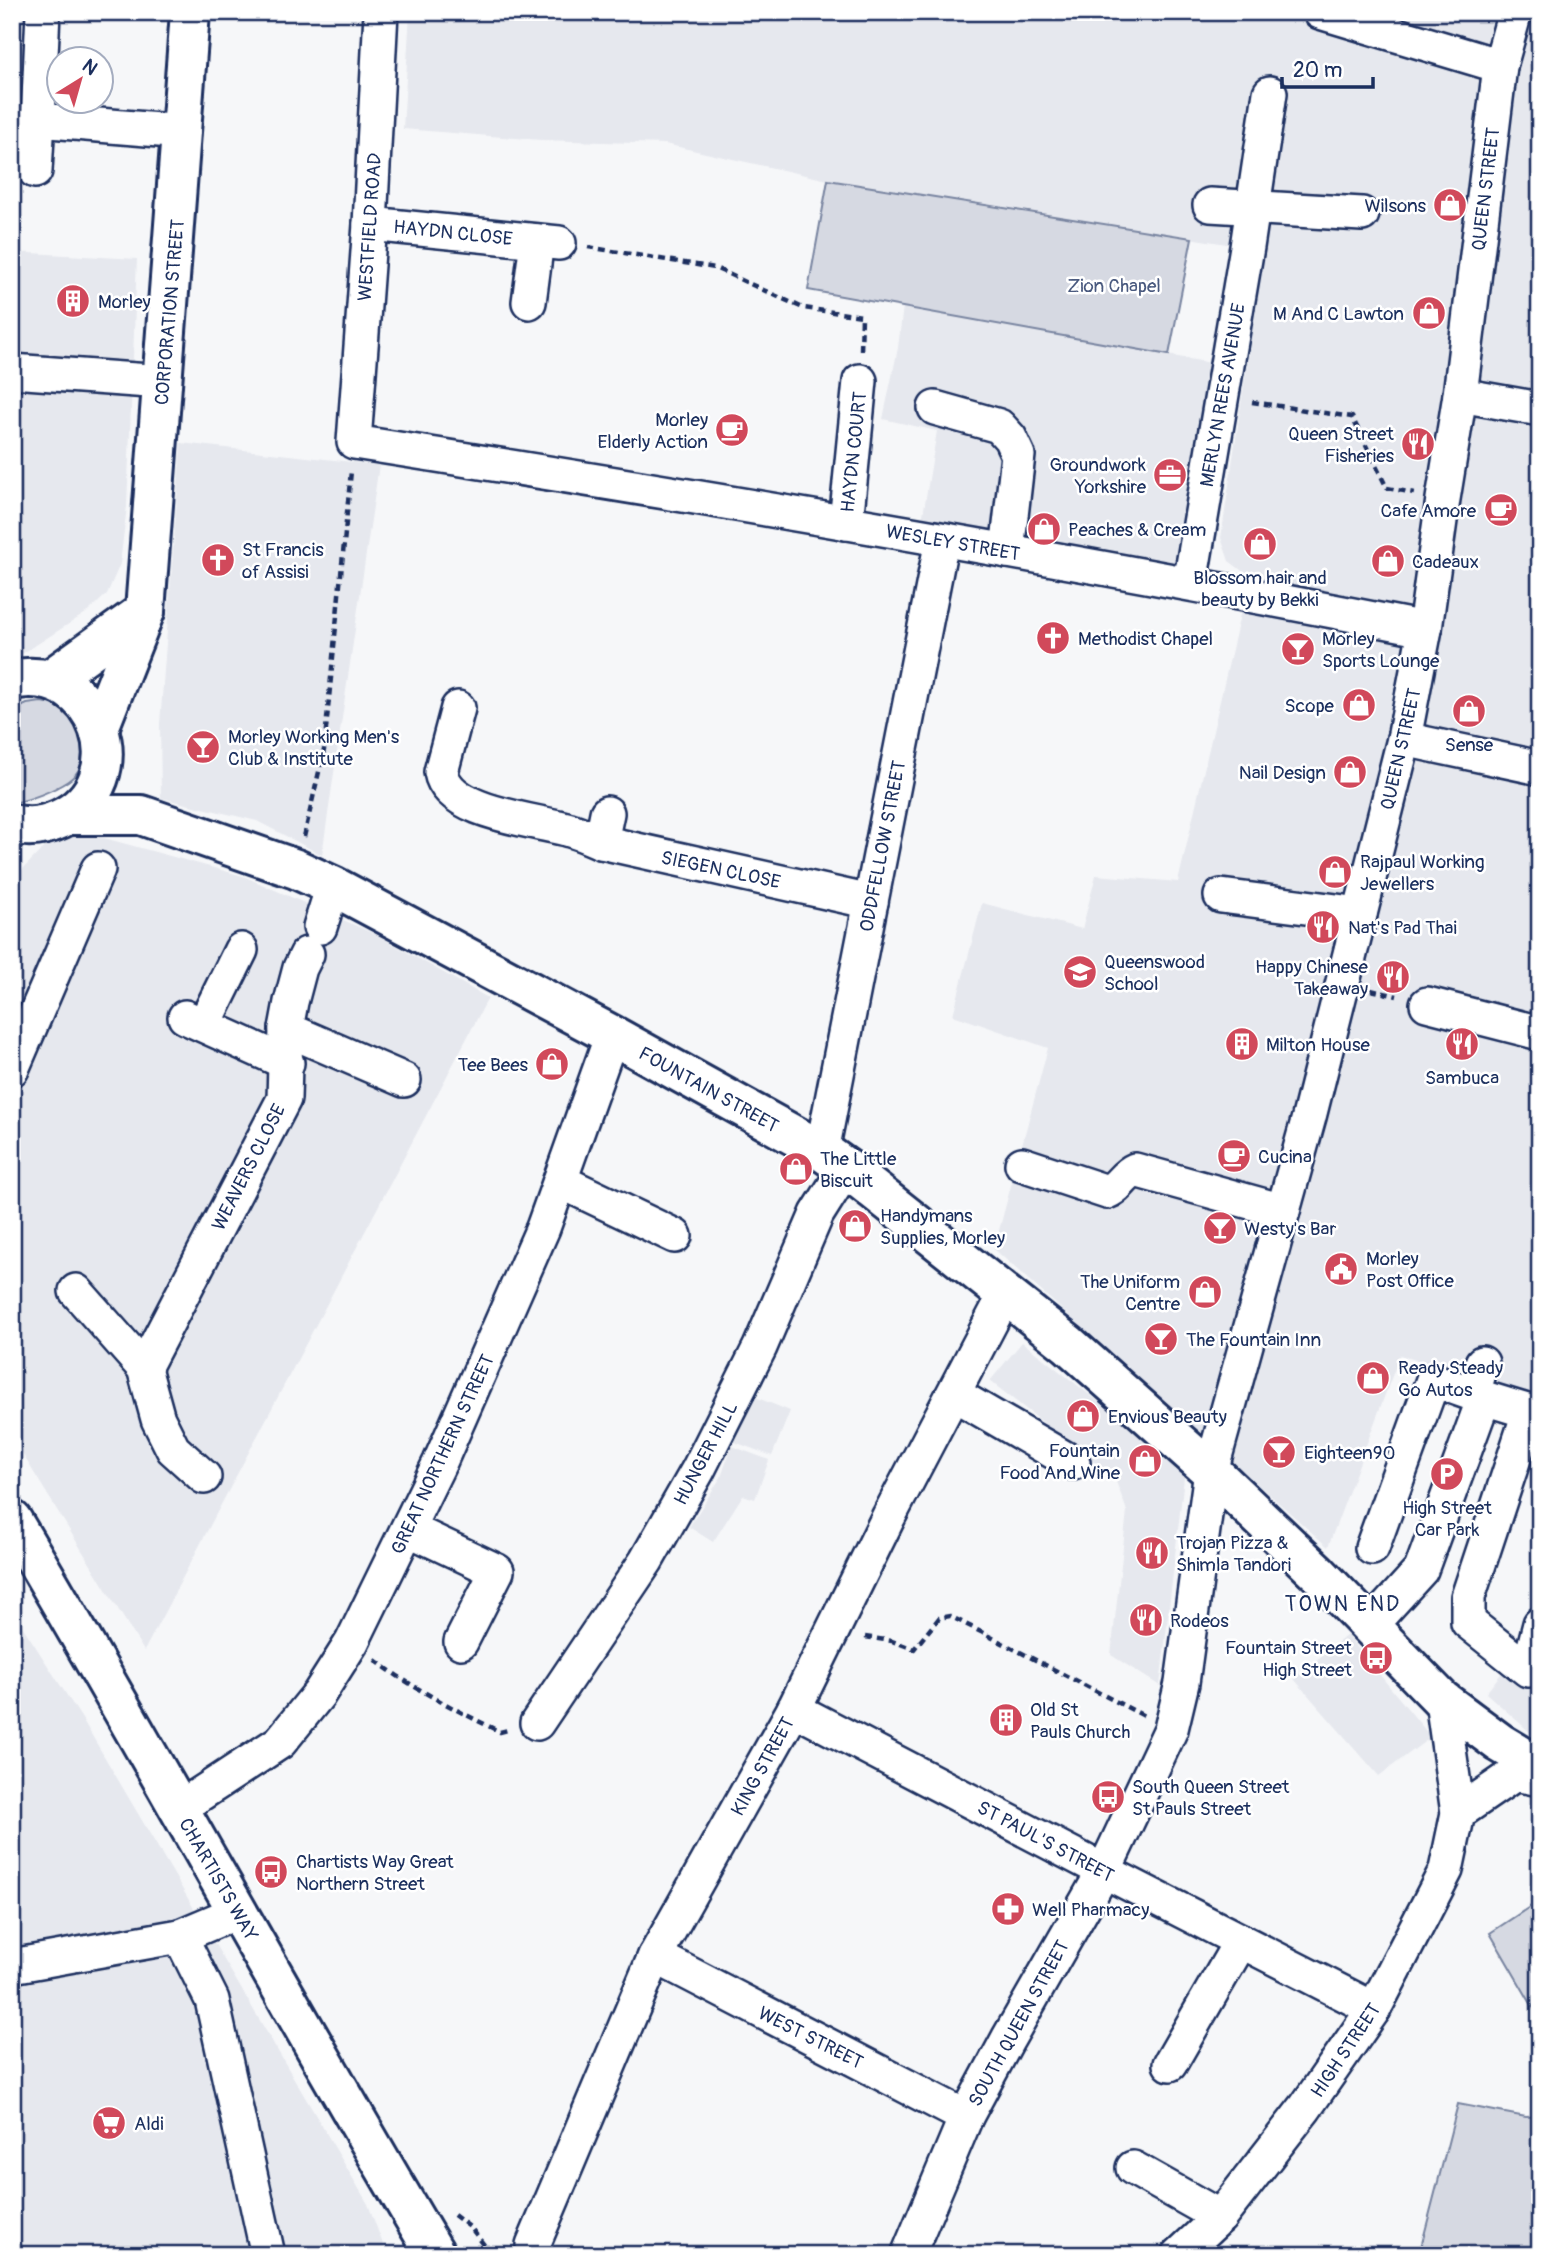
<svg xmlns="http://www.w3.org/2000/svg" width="1552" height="2267" font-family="Pangolin,sans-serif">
	<rect width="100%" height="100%" fill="#f6f7f9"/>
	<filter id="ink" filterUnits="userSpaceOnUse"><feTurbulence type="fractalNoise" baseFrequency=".0143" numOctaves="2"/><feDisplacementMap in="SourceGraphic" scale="14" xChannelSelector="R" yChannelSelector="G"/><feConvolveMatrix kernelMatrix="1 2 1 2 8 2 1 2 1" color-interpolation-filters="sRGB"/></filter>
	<g filter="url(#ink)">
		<g fill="#e6e8ee">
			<path d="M410,12h1130v1389l-140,-46 -72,192 -334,-298 54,-201 -95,-33 29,-112 100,26 14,-54 82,7 71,-306 -20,-15 -8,-23 43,-288 -436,-70 -163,-36 -124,-4 -138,-11z"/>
			<path d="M12,252l125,7 -10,247 -7,58 -13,30 -18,17 -64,41 -13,6z"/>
			<path d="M903,306l308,57 -32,202 -257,-44 15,-90 -54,-12 15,-71z"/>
			<path d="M181,443l198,22 -57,390 -65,-34 -96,-23 -1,-74z"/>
			<path d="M86,833l157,43 134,59 111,63 -344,653 -132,-214v-542l9,-24 29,-30 16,-6z"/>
			<path d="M1022,1342l163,127 -25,217 -49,-31 16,-144 -12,-32 -125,-98z"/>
			<path d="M750,1395l40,16 -18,45 -40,-15z"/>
			<path d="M732,1446l37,14 -14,39 -12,-4 -30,47 -24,-15 32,-50z"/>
			<path d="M12,1610l72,112 284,482 19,51h-375z"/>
			<path d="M1347,1635l84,102 -52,39 -85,-97z"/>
			<path d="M1514,1657l26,7v77l-54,-48z"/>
		</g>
		<g fill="#d6d9e2" stroke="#7884a0" stroke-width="2">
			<path d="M828,180l364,58 -23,117 -361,-65z"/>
			<path d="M41,702c8,1 19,2 26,8 21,16 25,55 1,71 -15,10 -38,19 -56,22v-92l15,-7z"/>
			<path d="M1540,1900v119l-50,-86z"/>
			<path d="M1458,2104l68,13 14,-1v139h-121z"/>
		</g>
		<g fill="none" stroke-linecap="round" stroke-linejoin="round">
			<g stroke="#1b2f5e" stroke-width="38">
				<g id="minor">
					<path d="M43,12l-5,108 145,12"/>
					<path d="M381,12l-11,212 -16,218c358,56 716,117 1071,187"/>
					<path d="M1320,12l180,54"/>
					<path d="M35,171l3,-51"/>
					<path d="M1210,205l152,9"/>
					<path d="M370,224l189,19"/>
					<path d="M529,302l8,-61"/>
					<path d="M12,371l151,11"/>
					<path d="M1460,395l80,14"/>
					<path d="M935,408l64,18 11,12 8,17 -11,96"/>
					<path d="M846,523l14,-142"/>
					<path d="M1190,583l57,-336 23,-154"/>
					<path d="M458,708l-17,64c7,42 97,48 129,58 11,3 21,8 31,12"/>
					<path d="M1404,739l136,29"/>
					<path d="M607,813l-6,29 270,60"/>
					<path d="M1221,896l139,18"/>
					<path d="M320,927l13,-41"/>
					<path d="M1427,1004l113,29"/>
					<path d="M185,1017l102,46"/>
					<path d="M204,1025l37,-75"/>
					<path d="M286,1029l118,51"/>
					<path d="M12,1069l86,-200"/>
					<path d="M822,1151l120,-611"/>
					<path d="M1022,1164l85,28c12,-4 16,-17 28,-22l148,41"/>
					<path d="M560,1181l115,55"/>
					<path d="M76,1291l68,77 14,51 15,30 31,28"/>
					<path d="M144,1368l140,-269 2,-70 5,-27 9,-34 7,-14"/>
					<path d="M954,1394l119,69"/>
					<path d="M1473,1394l9,-31"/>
					<path d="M1529,1413l-61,184v25l60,48 12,-46"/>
					<path d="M408,1529l89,42 -36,71"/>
					<path d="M1372,1548l61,-168 51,18"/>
					<path d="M1369,1627l52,-57 63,-172 56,17"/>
					<path d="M794,1709l310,162 270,138"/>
					<path d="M537,1723l109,-162 52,-91 62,-123 57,-133 29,-46"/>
					<path d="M179,1808l101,-66 39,-48 33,-52 88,-180 103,-234 69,-193"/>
					<path d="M1458,1813l57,-39 25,5"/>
					<path d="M180,1936l32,64 56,255"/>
					<path d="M655,1956l311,161"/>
					<path d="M12,1966l168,-30 59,-25"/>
					<path d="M1170,2064l71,-123"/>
					<path d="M1133,2168l87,49"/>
					<path d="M533,2245l122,-289 139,-247 95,-193 117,-223"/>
					<path d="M908,2255l58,-138 42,-78 96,-168 67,-142 11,-46 29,-212 98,-354 95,-378 21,-110 18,-130 17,-104 40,-329 15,-54"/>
					<path d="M1179,2255l41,-38 85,-109 69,-99 72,-139 12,-57 -16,-113"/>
				</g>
			</g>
			<g stroke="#1b2f5e" stroke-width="44">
				<g id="major">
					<path d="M12,680c86,-19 128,101 48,139 -15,7 -32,9 -48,5"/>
					<path d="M49,680l96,-69"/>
					<path d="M99,728l46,-117 45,-599"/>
					<path d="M68,815h73l155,54 37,17 279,149 210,116 24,17 222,176 143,127 107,102 124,127 58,43 40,24"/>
					<path d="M12,1520c145,244 279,492 424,735"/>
				</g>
			</g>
			<g stroke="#1b2f5e" stroke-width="4.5" stroke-dasharray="7 5" stroke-linecap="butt">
				<path d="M588,247l127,21 88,40 59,8 -1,36"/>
				<path d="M1252,402l100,15 35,71 27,5"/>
				<path d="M304,837l20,-87 27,-279"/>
				<path d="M1371,990l26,6"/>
				<path d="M865,1637l27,4 22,8 25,-31 11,-2 194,100"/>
				<path d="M375,1660c38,29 82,50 125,72l8,-2"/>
				<path d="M454,2215l17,13 21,27"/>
			</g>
			<use href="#minor" stroke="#fff" stroke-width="33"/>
			<use href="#major" stroke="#fff" stroke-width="38"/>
		</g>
	</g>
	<defs>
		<g id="shop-disc" transform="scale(1.75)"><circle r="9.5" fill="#d1495b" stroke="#fff"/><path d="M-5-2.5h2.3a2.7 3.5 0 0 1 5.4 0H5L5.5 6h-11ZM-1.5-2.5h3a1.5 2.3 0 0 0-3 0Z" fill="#fff"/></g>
		<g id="building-disc" transform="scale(1.75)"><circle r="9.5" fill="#d1495b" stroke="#fff"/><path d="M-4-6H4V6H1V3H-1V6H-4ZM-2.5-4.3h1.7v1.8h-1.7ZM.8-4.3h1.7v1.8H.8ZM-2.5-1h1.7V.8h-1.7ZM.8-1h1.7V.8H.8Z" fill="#fff"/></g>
		<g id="cafe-disc" transform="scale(1.75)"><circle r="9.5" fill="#d1495b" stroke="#fff"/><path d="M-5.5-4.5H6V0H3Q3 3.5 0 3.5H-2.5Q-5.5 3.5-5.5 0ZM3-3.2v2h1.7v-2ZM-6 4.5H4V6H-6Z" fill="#fff"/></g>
		<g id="restaurant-disc" transform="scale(1.75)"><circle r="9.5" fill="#d1495b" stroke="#fff"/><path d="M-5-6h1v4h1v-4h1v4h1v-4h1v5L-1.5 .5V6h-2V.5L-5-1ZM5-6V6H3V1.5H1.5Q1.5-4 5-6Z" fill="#fff"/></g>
		<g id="office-disc" transform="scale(1.75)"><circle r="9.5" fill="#d1495b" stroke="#fff"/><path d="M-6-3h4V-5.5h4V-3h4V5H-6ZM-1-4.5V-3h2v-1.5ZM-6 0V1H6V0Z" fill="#fff"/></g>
		<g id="church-disc" transform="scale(1.75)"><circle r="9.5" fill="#d1495b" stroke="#fff"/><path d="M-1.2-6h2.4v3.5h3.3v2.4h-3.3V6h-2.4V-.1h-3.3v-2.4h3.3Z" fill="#fff"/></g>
		<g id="bar-disc" transform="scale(1.75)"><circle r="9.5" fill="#d1495b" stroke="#fff"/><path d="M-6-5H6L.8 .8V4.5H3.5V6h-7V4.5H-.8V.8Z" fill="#fff"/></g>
		<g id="school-disc" transform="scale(1.75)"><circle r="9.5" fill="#d1495b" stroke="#fff"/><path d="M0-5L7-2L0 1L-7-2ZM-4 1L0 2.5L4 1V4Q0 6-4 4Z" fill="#fff"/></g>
		<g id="civic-disc" transform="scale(1.75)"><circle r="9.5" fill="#d1495b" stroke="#fff"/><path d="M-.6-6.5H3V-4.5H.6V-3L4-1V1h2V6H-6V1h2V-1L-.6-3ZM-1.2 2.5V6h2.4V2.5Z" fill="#fff"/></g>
		<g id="parking-disc" transform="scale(1.75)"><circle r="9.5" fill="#d1495b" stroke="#fff"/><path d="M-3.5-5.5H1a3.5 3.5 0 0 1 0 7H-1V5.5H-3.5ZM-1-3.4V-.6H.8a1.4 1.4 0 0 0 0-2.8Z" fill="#fff"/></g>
		<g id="bus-disc" transform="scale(1.75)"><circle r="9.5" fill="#d1495b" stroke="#fff"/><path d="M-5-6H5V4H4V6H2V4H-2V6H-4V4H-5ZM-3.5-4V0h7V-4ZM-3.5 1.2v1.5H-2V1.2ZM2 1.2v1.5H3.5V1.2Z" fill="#fff"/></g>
		<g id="pharmacy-disc" transform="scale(1.75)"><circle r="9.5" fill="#d1495b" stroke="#fff"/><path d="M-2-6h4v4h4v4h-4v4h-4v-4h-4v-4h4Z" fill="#fff"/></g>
		<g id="supermarket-disc" transform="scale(1.75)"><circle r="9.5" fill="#d1495b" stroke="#fff"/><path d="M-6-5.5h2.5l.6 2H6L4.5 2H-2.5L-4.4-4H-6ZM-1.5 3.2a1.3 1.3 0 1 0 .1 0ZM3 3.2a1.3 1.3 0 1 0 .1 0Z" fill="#fff"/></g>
	</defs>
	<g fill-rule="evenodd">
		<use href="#shop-disc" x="1450" y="205"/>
		<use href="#building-disc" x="73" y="301"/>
		<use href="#shop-disc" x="1429" y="313"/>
		<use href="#cafe-disc" x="732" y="430"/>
		<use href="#restaurant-disc" x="1418" y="444"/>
		<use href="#office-disc" x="1170" y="475"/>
		<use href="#cafe-disc" x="1501" y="510"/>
		<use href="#shop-disc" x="1044" y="529"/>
		<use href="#shop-disc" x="1260" y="544"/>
		<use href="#church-disc" x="218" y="560"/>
		<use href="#shop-disc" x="1388" y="561"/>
		<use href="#church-disc" x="1053" y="638"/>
		<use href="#bar-disc" x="1298" y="649"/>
		<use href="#shop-disc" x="1359" y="705"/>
		<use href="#shop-disc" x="1469" y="711"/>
		<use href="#bar-disc" x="203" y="747"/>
		<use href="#shop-disc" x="1350" y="772"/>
		<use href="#shop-disc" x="1335" y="872"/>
		<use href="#restaurant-disc" x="1323" y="927"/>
		<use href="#school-disc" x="1080" y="972"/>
		<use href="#restaurant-disc" x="1393" y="977"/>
		<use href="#building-disc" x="1242" y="1044"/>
		<use href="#restaurant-disc" x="1462" y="1044"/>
		<use href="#shop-disc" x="552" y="1064"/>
		<use href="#cafe-disc" x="1234" y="1156"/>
		<use href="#shop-disc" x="796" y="1169"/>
		<use href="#shop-disc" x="855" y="1226"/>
		<use href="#bar-disc" x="1220" y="1228"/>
		<use href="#civic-disc" x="1341" y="1269"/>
		<use href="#shop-disc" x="1205" y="1292"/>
		<use href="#bar-disc" x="1161" y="1339"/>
		<use href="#shop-disc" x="1373" y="1378"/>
		<use href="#shop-disc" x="1083" y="1416"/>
		<use href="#bar-disc" x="1279" y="1452"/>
		<use href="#shop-disc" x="1145" y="1461"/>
		<use href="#parking-disc" x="1447" y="1474"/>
		<use href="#restaurant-disc" x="1152" y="1553"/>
		<use href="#restaurant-disc" x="1146" y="1620"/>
		<use href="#bus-disc" x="1376" y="1658"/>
		<use href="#building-disc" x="1006" y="1720"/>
		<use href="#bus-disc" x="1108" y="1797"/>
		<use href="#bus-disc" x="271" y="1872"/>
		<use href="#pharmacy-disc" x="1008" y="1909"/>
		<use href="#supermarket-disc" x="109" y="2123"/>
	</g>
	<g text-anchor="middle" stroke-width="5" stroke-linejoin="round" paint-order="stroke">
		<g font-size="19" fill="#1b2f5e" stroke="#fff">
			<text transform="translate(1485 189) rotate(-83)" y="7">QUEEN STREET</text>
			<text transform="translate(369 227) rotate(-86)" y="7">WESTFIELD ROAD</text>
			<text transform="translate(453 232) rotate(6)" y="7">HAYDN CLOSE</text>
			<text transform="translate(169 312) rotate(-85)" y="7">CORPORATION STREET</text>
			<text transform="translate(1222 395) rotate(-80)" y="7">MERLYN REES AVENUE</text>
			<text transform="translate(853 452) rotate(-84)" y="7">HAYDN COURT</text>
			<text transform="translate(953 542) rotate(10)" y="7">WESLEY STREET</text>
			<text transform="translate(1400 749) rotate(-77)" y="7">QUEEN STREET</text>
			<text transform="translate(882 846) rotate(-79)" y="7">ODDFELLOW STREET</text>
			<text transform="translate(721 869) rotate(12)" y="7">SIEGEN CLOSE</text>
			<text transform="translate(709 1089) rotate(29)" y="7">FOUNTAIN STREET</text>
			<text transform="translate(248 1167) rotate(-63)" y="7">WEAVERS CLOSE</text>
			<text transform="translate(705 1453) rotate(-62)" y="7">HUNGER HILL</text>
			<text transform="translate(442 1454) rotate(-65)" y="7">GREAT NORTHERN STREET</text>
			<text transform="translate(762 1766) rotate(-61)" y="7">KING STREET</text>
			<text transform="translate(1046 1841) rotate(28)" y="7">ST PAUL'S STREET</text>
			<text transform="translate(219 1879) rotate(60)" y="7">CHARTISTS WAY</text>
			<text transform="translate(1018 2023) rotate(-61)" y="7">SOUTH QUEEN STREET</text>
			<text transform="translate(811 2037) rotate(27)" y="7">WEST STREET</text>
			<text transform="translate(1345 2050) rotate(-56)" y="7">HIGH STREET</text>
		</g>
		<g font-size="19" fill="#1b2f5e" stroke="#fff" text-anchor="start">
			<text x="1426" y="212" text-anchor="end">Wilsons</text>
			<text x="98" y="308">Morley</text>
			<text x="1404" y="320" text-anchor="end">M And C Lawton</text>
			<text x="708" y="426" text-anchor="end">Morley<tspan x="708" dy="22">Elderly Action</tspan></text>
			<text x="1394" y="440" text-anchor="end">Queen Street<tspan x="1394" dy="22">Fisheries</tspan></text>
			<text x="1146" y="471" text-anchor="end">Groundwork<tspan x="1146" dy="22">Yorkshire</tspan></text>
			<text x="1476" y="517" text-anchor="end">Cafe Amore</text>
			<text x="1068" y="536">Peaches &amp; Cream</text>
			<text x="242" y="556">St Francis<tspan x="242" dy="22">of Assisi</tspan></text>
			<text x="1412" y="568">Cadeaux</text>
			<text x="1260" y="584" text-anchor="middle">Blossom hair and<tspan x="1260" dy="22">beauty by Bekki</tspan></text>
			<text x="1078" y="645">Methodist Chapel</text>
			<text x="1322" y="645">Morley<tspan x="1322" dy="22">Sports Lounge</tspan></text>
			<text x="1334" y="712" text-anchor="end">Scope</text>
			<text x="228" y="743">Morley Working Men's<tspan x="228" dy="22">Club &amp; Institute</tspan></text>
			<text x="1469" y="751" text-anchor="middle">Sense</text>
			<text x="1326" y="779" text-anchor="end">Nail Design</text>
			<text x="1360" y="868">Rajpaul Working<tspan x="1360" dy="22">Jewellers</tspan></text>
			<text x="1348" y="934">Nat's Pad Thai</text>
			<text x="1104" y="968">Queenswood<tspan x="1104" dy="22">School</tspan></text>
			<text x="1368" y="973" text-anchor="end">Happy Chinese<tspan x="1368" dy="22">Takeaway</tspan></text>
			<text x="1266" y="1051">Milton House</text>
			<text x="528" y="1071" text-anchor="end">Tee Bees</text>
			<text x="1462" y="1084" text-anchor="middle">Sambuca</text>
			<text x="1258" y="1163">Cucina</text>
			<text x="820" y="1165">The Little<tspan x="820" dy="22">Biscuit</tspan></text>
			<text x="880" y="1222">Handymans<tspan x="880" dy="22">Supplies, Morley</tspan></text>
			<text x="1244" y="1235">Westy's Bar</text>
			<text x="1366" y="1265">Morley<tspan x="1366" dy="22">Post Office</tspan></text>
			<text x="1180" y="1288" text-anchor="end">The Uniform<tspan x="1180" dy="22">Centre</tspan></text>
			<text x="1186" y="1346">The Fountain Inn</text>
			<text x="1398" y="1374">Ready Steady<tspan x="1398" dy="22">Go Autos</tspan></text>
			<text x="1108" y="1423">Envious Beauty</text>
			<text x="1120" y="1457" text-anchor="end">Fountain<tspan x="1120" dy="22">Food And Wine</tspan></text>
			<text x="1304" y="1459">Eighteen90</text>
			<text x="1447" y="1514" text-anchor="middle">High Street<tspan x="1447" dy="22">Car Park</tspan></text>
			<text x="1176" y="1549">Trojan Pizza &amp;<tspan x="1176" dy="22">Shimla Tandori</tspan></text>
			<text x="1170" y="1627">Rodeos</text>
			<text x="1352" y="1654" text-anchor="end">Fountain Street<tspan x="1352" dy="22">High Street</tspan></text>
			<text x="1030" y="1716">Old St<tspan x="1030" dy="22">Pauls Church</tspan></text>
			<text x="1132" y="1793">South Queen Street<tspan x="1132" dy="22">St Pauls Street</tspan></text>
			<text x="296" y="1868">Chartists Way Great<tspan x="296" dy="22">Northern Street</tspan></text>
			<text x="1032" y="1916">Well Pharmacy</text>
			<text x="134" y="2130">Aldi</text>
		</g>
		<g font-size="19" fill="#4a5a7f" stroke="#fff">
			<text x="1114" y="292">Zion Chapel</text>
		</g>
		<g font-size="21" letter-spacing="2" fill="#1b2f5e" stroke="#fff">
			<text x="1343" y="1611">TOWN END</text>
		</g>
	</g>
	<rect width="1552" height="2267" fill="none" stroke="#fff" stroke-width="42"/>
	<rect x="21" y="21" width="1510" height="2225" fill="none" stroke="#1b2f5e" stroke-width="2.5" filter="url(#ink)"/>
	<g transform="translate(80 80) rotate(37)"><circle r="33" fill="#ffffff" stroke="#a4acbf" stroke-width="2"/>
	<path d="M0-5L12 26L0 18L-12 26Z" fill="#d1495b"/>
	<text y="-10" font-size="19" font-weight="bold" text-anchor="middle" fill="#1b2f5e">N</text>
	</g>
	<path d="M1282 77v10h91v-10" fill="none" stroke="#1b2f5e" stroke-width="3.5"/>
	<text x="1293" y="77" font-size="21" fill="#1b2f5e" stroke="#ffffff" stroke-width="5" paint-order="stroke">20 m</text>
</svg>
